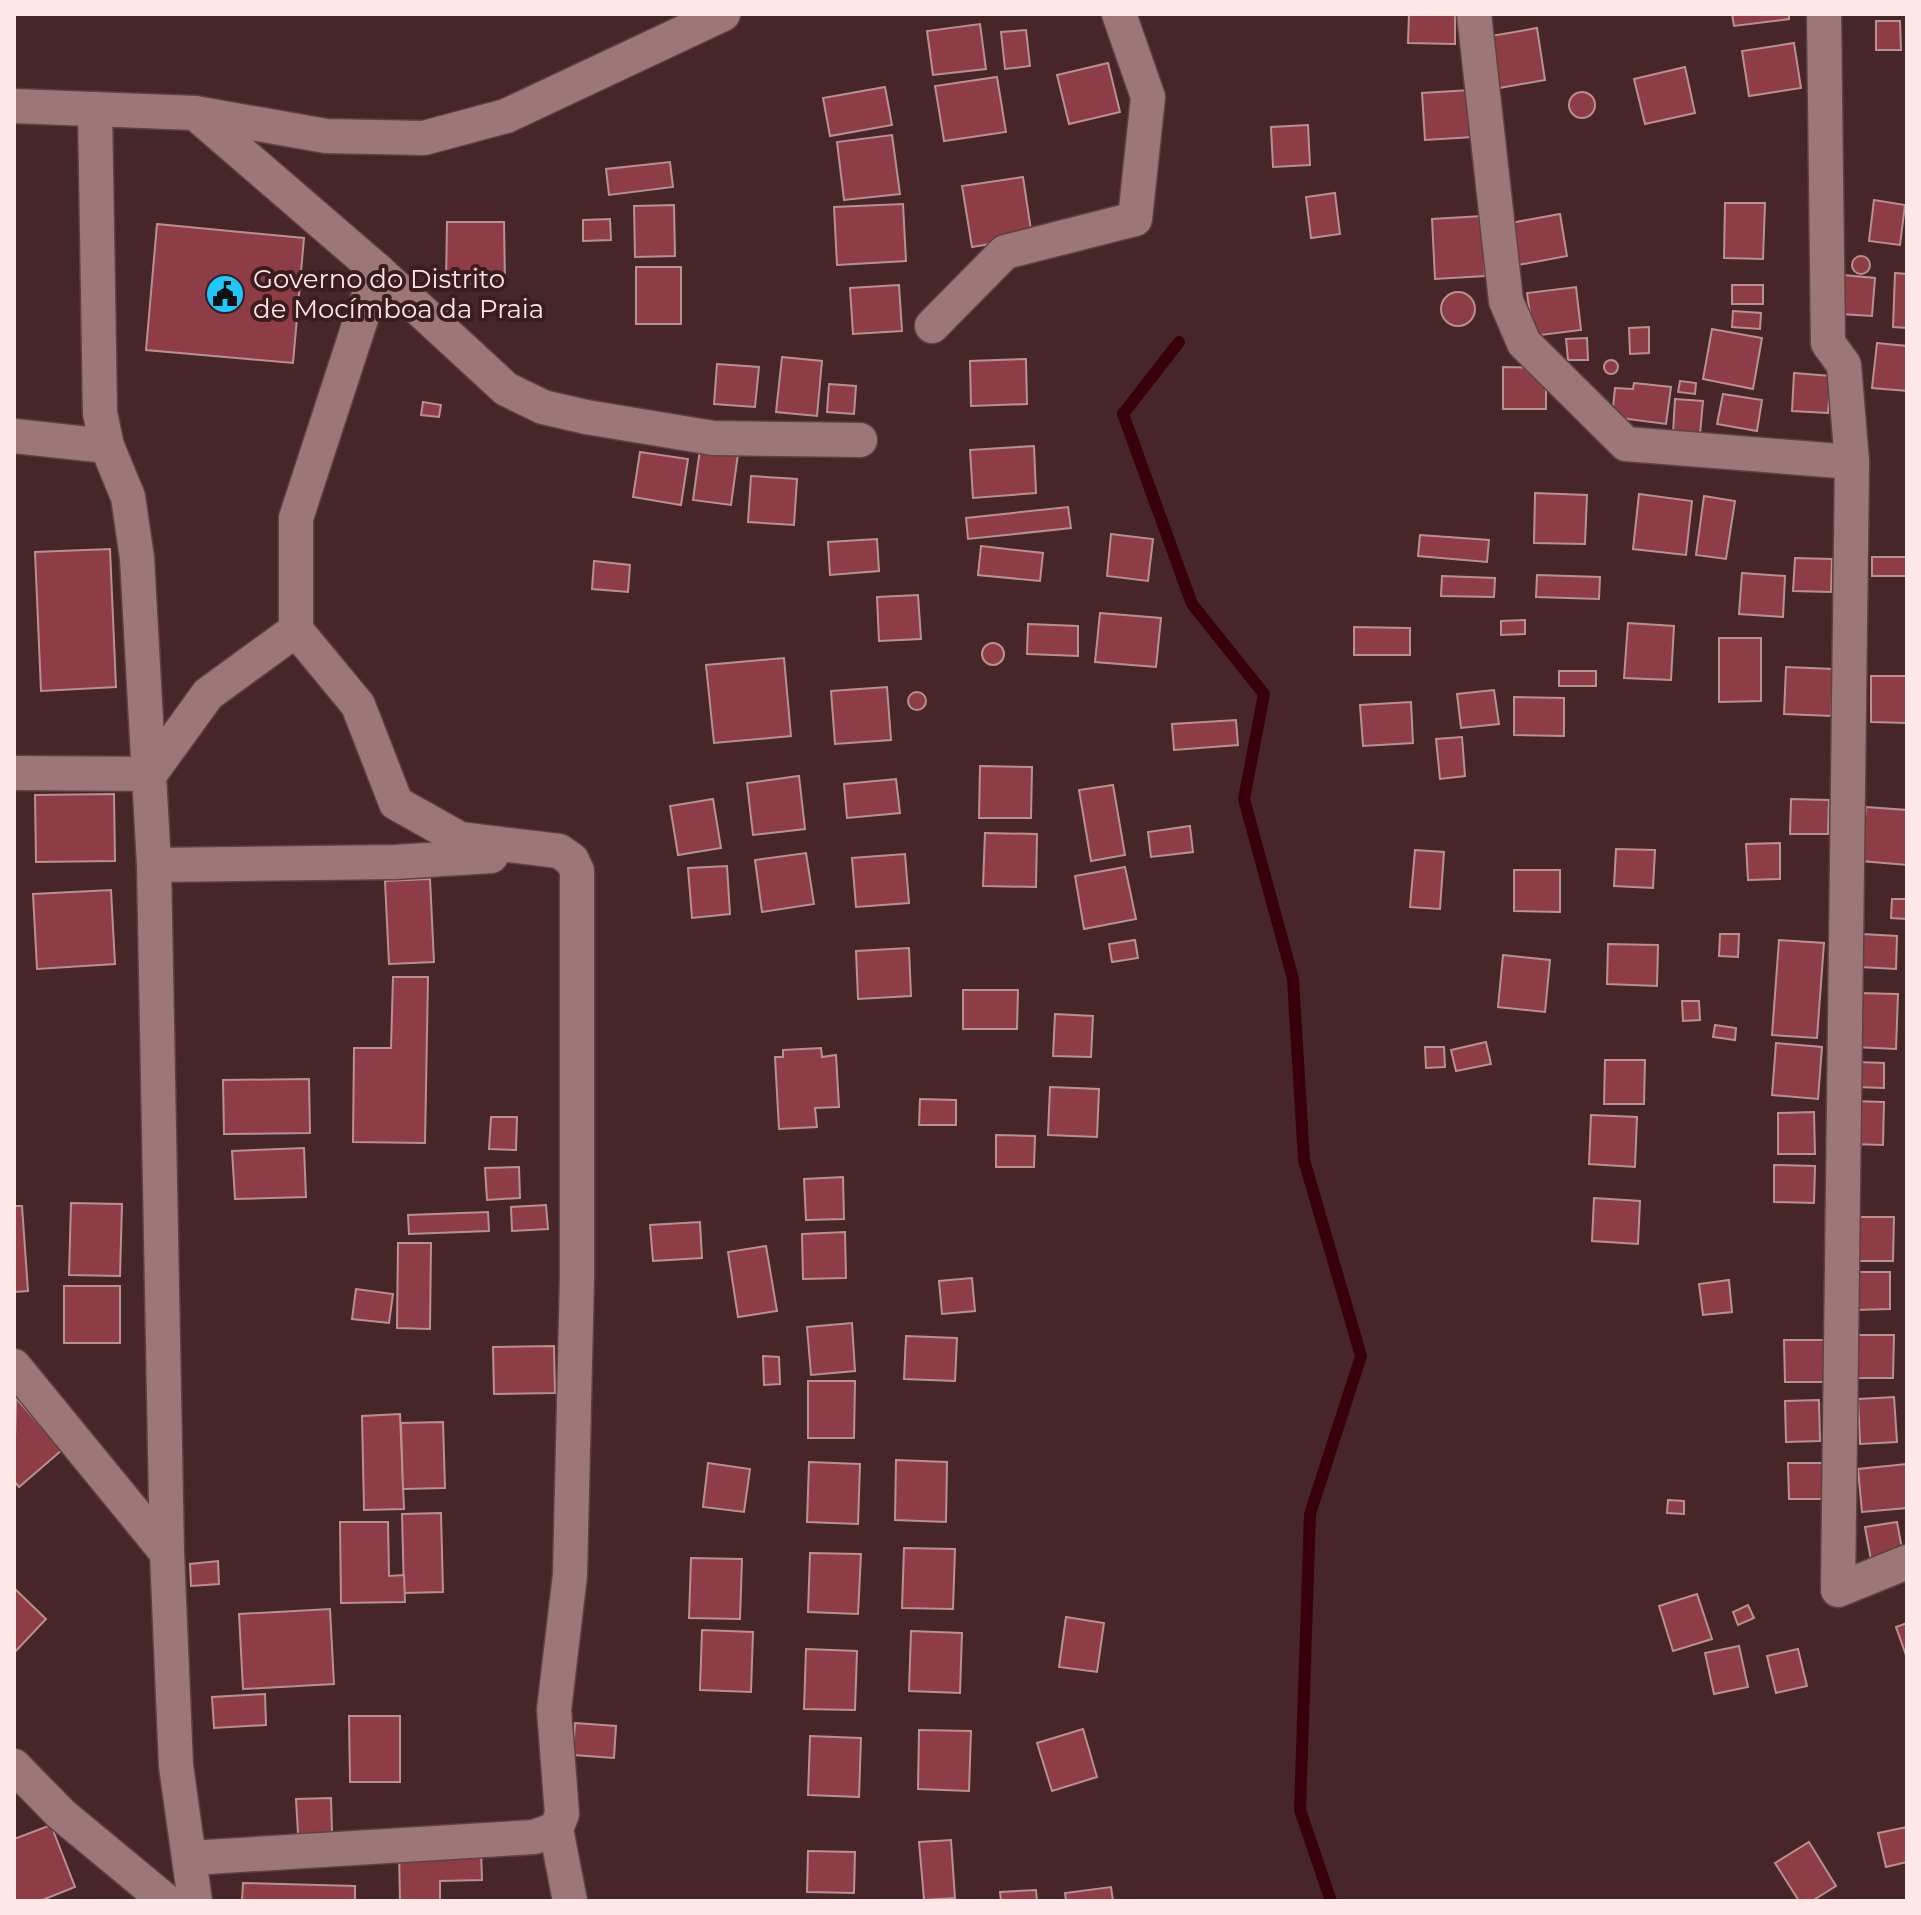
<svg xmlns="http://www.w3.org/2000/svg" width="1921" height="1915" font-family="Montserrat,sans-serif">
	<rect width="100%" height="100%" fill="#462628"/>
	<g fill="none" stroke-linecap="round" stroke-linejoin="round">
		<path stroke="#38000b" stroke-width="12" d="M1179,342l-56,72 69,190 72,90 -20,105 49,180 11,181 57,196 -51,158 -10,296 31,91"/>
	</g>
	<g fill="#8e3c45" stroke="#b99092" stroke-width="2">
		<path d="M1409,14h46v30l-47,-1z"/>
		<path d="M1732,14h57v5l-55,7z"/>
		<path d="M1876,21h24l1,29h-25z"/>
		<path d="M980,24l6,45 -53,6 -6,-44z"/>
		<path d="M1537,28l8,52 -51,9 -9,-52z"/>
		<path d="M1026,30l4,36 -25,3 -4,-37z"/>
		<path d="M1794,43l7,45 -52,8 -7,-45z"/>
		<path d="M1108,63l12,49 -51,12 -12,-49z"/>
		<path d="M1685,67l10,46 -50,11 -11,-45z"/>
		<path d="M997,77l9,55 -62,9 -9,-55z"/>
		<path d="M885,87l7,38 -62,11 -7,-38z"/>
		<path d="M1470,90l3,47 -48,3 -3,-47z"/>
		<circle cx="1582" cy="105" r="13"/>
		<path d="M1308,125l2,40 -37,2 -2,-40z"/>
		<path d="M892,135l8,59 -56,6 -7,-58z"/>
		<path d="M670,162l3,25 -64,8 -3,-26z"/>
		<path d="M1023,177l9,60 -60,10 -10,-61z"/>
		<path d="M1335,193l5,41 -29,4 -5,-41z"/>
		<path d="M1874,200l31,5 -5,40 -31,-4z"/>
		<path d="M1725,203h40l-2,56 -39,-1z"/>
		<path d="M903,204l3,57 -69,4 -3,-58z"/>
		<path d="M674,205l1,51 -40,1 -1,-51z"/>
		<path d="M1560,214l7,42 -49,9 -8,-42z"/>
		<path d="M1482,216l3,60 -50,3 -3,-60z"/>
		<path d="M610,219l1,21 -28,1v-21z"/>
		<path d="M447,222h57l1,62h-59z"/>
		<path d="M157,224l147,14 -11,125 -147,-13z"/>
		<circle cx="1861" cy="265" r="9"/>
		<rect x="636" y="267" width="45" height="57"/>
		<path d="M1895,273l12,1v54l-14,-1z"/>
		<path d="M1843,275l32,3 -3,38 -32,-2z"/>
		<path d="M899,285l3,46 -49,3 -3,-46z"/>
		<rect x="1732" y="285" width="31" height="19"/>
		<path d="M1576,287l5,43 -48,6 -6,-43z"/>
		<circle cx="1458" cy="309" r="17"/>
		<path d="M1733,311l28,2 -1,16 -28,-2z"/>
		<path d="M1649,327v26l-19,1 -1,-26z"/>
		<path d="M1712,329l50,9 -9,51 -50,-10z"/>
		<path d="M1587,338l1,22h-20l-2,-21z"/>
		<path d="M1877,343l30,3v45l-35,-3z"/>
		<path d="M782,357l40,4 -5,55 -41,-4z"/>
		<path d="M1026,359l1,45 -56,2 -1,-45z"/>
		<circle cx="1611" cy="367" r="7"/>
		<path d="M717,364l42,3 -4,40 -41,-3z"/>
		<path d="M1503,367l43,1v41h-43z"/>
		<path d="M1794,373l37,3 -3,37 -36,-2z"/>
		<path d="M1680,381l16,2 -1,11 -17,-2z"/>
		<path d="M1634,383l37,4 -5,37 -54,-7 3,-29 18,1z"/>
		<path d="M829,384l27,2 -2,28 -27,-2z"/>
		<path d="M1723,394l39,6 -5,31 -40,-7z"/>
		<path d="M1675,399l28,2 -3,34 -27,-2z"/>
		<path d="M423,402l18,3 -2,12 -18,-2z"/>
		<path d="M1034,446l2,47 -63,5 -3,-48z"/>
		<path d="M700,449l38,5 -7,51 -38,-5z"/>
		<path d="M640,452l48,7 -7,46 -48,-8z"/>
		<path d="M751,476l46,3 -3,46 -46,-3z"/>
		<path d="M1535,493l52,2 -2,49 -51,-1z"/>
		<path d="M1639,494l53,7 -6,54 -53,-6z"/>
		<path d="M1704,496l31,5 -9,58 -30,-4z"/>
		<path d="M1068,507l3,21 -103,11 -2,-21z"/>
		<path d="M1111,534l42,5 -5,42 -41,-5z"/>
		<path d="M1420,535l69,5 -2,22 -69,-6z"/>
		<path d="M877,539l2,32 -49,4 -2,-33z"/>
		<path d="M981,546l62,7 -3,28 -62,-6z"/>
		<path d="M110,549l6,138 -75,4 -6,-139z"/>
		<rect x="1872" y="557" width="35" height="19"/>
		<path d="M1795,558l37,1 -1,33 -38,-1z"/>
		<path d="M594,561l36,4 -2,27 -36,-3z"/>
		<path d="M1742,573l43,3 -2,41 -44,-3z"/>
		<path d="M1537,575l63,2 -1,22 -63,-2z"/>
		<path d="M1442,576l53,2 -1,19 -53,-1z"/>
		<path d="M918,595l3,44 -42,2 -2,-44z"/>
		<path d="M1100,613l61,5 -5,49 -61,-5z"/>
		<path d="M1525,620v14l-24,1v-14z"/>
		<path d="M1628,623l46,3 -3,54 -47,-2z"/>
		<path d="M1028,624l50,2v30l-51,-2z"/>
		<path d="M1354,627l56,1v27h-56z"/>
		<path d="M1719,638h42v63l-42,1z"/>
		<circle cx="993" cy="654" r="11"/>
		<path d="M784,658l7,78 -77,7 -8,-78z"/>
		<path d="M1786,667l47,2 -2,47 -47,-2z"/>
		<rect x="1559" y="671" width="37" height="15"/>
		<path d="M1871,676h36v47l-36,-1z"/>
		<path d="M887,687l4,53 -56,4 -4,-53z"/>
		<path d="M1494,690l5,34 -38,4 -4,-34z"/>
		<circle cx="917" cy="701" r="9"/>
		<path d="M1514,697l50,1v38l-50,-1z"/>
		<path d="M1411,702l2,41 -50,3 -3,-41z"/>
		<path d="M1236,720l2,25 -64,5 -2,-26z"/>
		<path d="M1462,737l3,39 -25,3 -4,-40z"/>
		<path d="M980,766l52,1 -1,51h-52z"/>
		<path d="M799,776l6,53 -52,6 -6,-52z"/>
		<path d="M896,779l4,34 -53,5 -3,-34z"/>
		<path d="M1113,785l12,70 -34,6 -12,-71z"/>
		<path d="M114,794l1,67 -79,1 -1,-67z"/>
		<path d="M713,799l8,49 -43,7 -8,-49z"/>
		<path d="M1791,799l38,1 -1,34h-38z"/>
		<path d="M1866,807l41,3v55l-46,-4z"/>
		<path d="M1190,826l3,26 -42,5 -3,-25z"/>
		<path d="M985,833l52,1 -1,53 -53,-1z"/>
		<path d="M1780,843v36l-32,1 -2,-36z"/>
		<path d="M1616,849l39,1 -2,38 -39,-2z"/>
		<path d="M1415,850l29,2 -4,57 -30,-2z"/>
		<path d="M806,853l8,51 -52,8 -7,-52z"/>
		<path d="M905,854l4,49 -53,4 -4,-49z"/>
		<path d="M727,866l3,48 -38,4 -4,-50z"/>
		<path d="M1125,867l11,52 -52,10 -9,-53z"/>
		<path d="M1514,870h46v42l-46,-1z"/>
		<path d="M430,879l4,83 -45,2 -4,-83z"/>
		<path d="M111,890l4,74 -78,5 -4,-75z"/>
		<path d="M1892,899h15v20l-16,-1z"/>
		<path d="M1720,934h19l-1,23 -19,-1z"/>
		<path d="M1862,934l35,2 -1,33 -36,-2z"/>
		<path d="M1135,940l3,18 -26,4 -3,-18z"/>
		<path d="M1779,940l45,3 -7,95 -45,-3z"/>
		<path d="M1608,944l50,1 -1,41 -50,-2z"/>
		<path d="M909,948l2,48 -53,3 -2,-48z"/>
		<path d="M1503,955l47,5 -5,52 -47,-5z"/>
		<path d="M393,977h35l-3,166 -72,-1 1,-94h37z"/>
		<path d="M963,990h55l-1,39h-54z"/>
		<path d="M1857,993l41,1 -2,55 -42,-2z"/>
		<path d="M1682,1001h17l1,19 -17,1z"/>
		<path d="M1055,1014l38,2 -2,41 -38,-1z"/>
		<path d="M1715,1025l21,3 -1,12 -22,-3z"/>
		<path d="M1486,1042l5,22 -35,7 -5,-21z"/>
		<path d="M1776,1043l46,4 -4,52 -46,-4z"/>
		<path d="M1425,1047h19l1,20 -19,1z"/>
		<path d="M821,1048l1,9 14,-2 3,52 -24,1 2,19 -38,2 -4,-72h8v-7z"/>
		<path d="M1605,1060h40l-1,44h-40z"/>
		<path d="M1856,1062l28,1v25l-28,-1z"/>
		<path d="M309,1079l1,54 -86,1 -1,-54z"/>
		<path d="M1050,1087l49,2 -2,48 -49,-2z"/>
		<path d="M920,1099l36,1v25h-37z"/>
		<path d="M1853,1101l31,1 -1,43 -31,-1z"/>
		<path d="M1814,1112l1,42h-37v-41z"/>
		<path d="M1591,1115l46,2 -2,50 -46,-3z"/>
		<path d="M491,1117h26l-1,33 -27,-1z"/>
		<path d="M996,1135l39,1 -1,31h-38z"/>
		<path d="M304,1148l2,49 -71,2 -3,-48z"/>
		<path d="M1774,1165l41,1 -1,37 -40,-1z"/>
		<path d="M519,1167l1,31 -33,2 -2,-32z"/>
		<path d="M843,1177l1,42 -38,1 -2,-41z"/>
		<path d="M1594,1198l46,3 -2,43 -46,-3z"/>
		<path d="M71,1203l51,1 -2,72 -51,-1z"/>
		<path d="M546,1205l2,24 -36,2 -1,-24z"/>
		<path d="M14,1206h8l6,85 -14,1z"/>
		<path d="M488,1212l1,19 -80,3 -1,-19z"/>
		<path d="M1854,1217h40l-1,44h-38z"/>
		<path d="M700,1222l2,36 -49,3 -3,-36z"/>
		<path d="M845,1232l1,46 -43,1 -1,-45z"/>
		<path d="M398,1243h33l-1,86 -33,-1z"/>
		<path d="M766,1246l11,65 -39,6 -10,-65z"/>
		<path d="M1854,1272h36v37l-35,1z"/>
		<path d="M972,1278l3,33 -33,3 -3,-33z"/>
		<path d="M1729,1280l3,32 -29,3 -4,-31z"/>
		<rect x="64" y="1286" width="56" height="57"/>
		<path d="M356,1289l37,5 -4,29 -37,-4z"/>
		<path d="M852,1323l3,48 -44,4 -4,-48z"/>
		<path d="M1853,1335h41l-1,43h-40z"/>
		<path d="M906,1336l51,2 -2,43 -51,-2z"/>
		<path d="M1784,1340h41v42h-40z"/>
		<path d="M554,1346l1,47 -61,1 -1,-47z"/>
		<path d="M763,1356l16,1 1,27 -16,1z"/>
		<path d="M808,1381h47l-1,57h-46z"/>
		<path d="M1894,1397l3,45 -37,2 -2,-45z"/>
		<path d="M16,1398l46,52 -43,37 -5,-6z"/>
		<path d="M1819,1400l1,41 -34,1 -1,-41z"/>
		<path d="M400,1414l4,95 -40,1 -2,-94z"/>
		<path d="M443,1422l2,66 -42,1 -2,-66z"/>
		<path d="M896,1460l51,2 -1,60 -51,-2z"/>
		<path d="M809,1462l51,2 -2,60 -51,-2z"/>
		<path d="M708,1463l42,6 -6,43 -41,-5z"/>
		<path d="M1788,1463h41v36h-40z"/>
		<path d="M1906,1464l1,44 -45,4 -4,-43z"/>
		<path d="M1668,1500l16,1v13l-17,-1z"/>
		<path d="M441,1513l2,79 -39,1 -2,-79z"/>
		<path d="M340,1522h48l1,54 15,-1 1,27 -64,1z"/>
		<path d="M1897,1522l6,32 -32,6 -6,-33z"/>
		<path d="M904,1548l51,1 -2,60 -51,-1z"/>
		<path d="M810,1553l51,1 -3,60 -50,-2z"/>
		<path d="M691,1558l51,1 -2,60 -51,-1z"/>
		<path d="M218,1561l1,23 -28,2 -1,-22z"/>
		<path d="M14,1588l32,31 -32,34z"/>
		<path d="M1697,1594l15,45 -39,12 -14,-45z"/>
		<path d="M1748,1605l6,13 -16,7 -5,-13z"/>
		<path d="M330,1609l4,75 -91,5 -4,-75z"/>
		<path d="M1066,1617l38,6 -7,49 -38,-5z"/>
		<path d="M1907,1623v35l-11,-31z"/>
		<path d="M702,1630l51,2 -2,60 -51,-2z"/>
		<path d="M911,1631l51,2 -2,60 -51,-2z"/>
		<path d="M1739,1646l9,41 -34,7 -9,-41z"/>
		<path d="M806,1649l51,2 -2,59 -51,-1z"/>
		<path d="M1798,1649l9,37 -31,7 -9,-37z"/>
		<path d="M265,1694l1,31 -52,3 -2,-31z"/>
		<path d="M349,1716h51v66h-50z"/>
		<path d="M575,1723l41,3 -2,32 -41,-3z"/>
		<path d="M1083,1729l14,48 -45,14 -15,-48z"/>
		<path d="M919,1730l52,1 -2,60 -51,-2z"/>
		<path d="M810,1736l51,2 -2,59 -51,-2z"/>
		<path d="M331,1798l1,35 -34,1 -2,-35z"/>
		<path d="M51,1825l24,62 -35,14h-26v-62z"/>
		<path d="M1907,1827v35l-21,5 -8,-34z"/>
		<path d="M951,1840l4,58 -31,2 -5,-58z"/>
		<path d="M1809,1842l27,44 -24,15h-13l-24,-38z"/>
		<path d="M481,1849l1,31 -42,1v20h-40l-1,-50z"/>
		<path d="M808,1851l47,1 -1,41 -47,-1z"/>
		<path d="M243,1883l112,3v15h-113z"/>
		<path d="M1111,1887l2,14h-47l-1,-8z"/>
		<path d="M1036,1890l1,11h-36l-1,-9z"/>
	</g>
	<g fill="none" stroke-linecap="round" stroke-linejoin="round">
		<g stroke="#5d4245" stroke-width="37">
			<g id="minor">
				<path d="M1474,14l32,287 18,42 102,101 226,18"/>
				<path d="M1824,14l4,329 16,22 8,97 -14,1128 69,-28"/>
				<path d="M14,106l181,7 131,23 98,2 82,-22 217,-102"/>
				<path d="M95,109l5,304 7,33 21,51 9,61 17,307 13,688 9,213 19,135"/>
				<path d="M195,113l182,157 129,119 37,18 43,10 127,21 147,2"/>
				<path d="M932,326l73,-74 130,-33 13,-122 -29,-83"/>
				<path d="M14,436l93,10"/>
				<path d="M14,773l136,1 58,-80 88,-64v-112l81,-248"/>
				<path d="M154,865l241,-3 96,-6"/>
				<path d="M14,1366l153,187"/>
				<path d="M14,1766l47,48 105,87"/>
				<path d="M556,1829l14,72"/>
				<path d="M191,1858l343,-21 22,-8 6,-15 -8,-104 16,-135 7,-299v-405l-5,-11 -13,-9 -99,-12 -64,-36 -38,-98 -62,-75"/>
			</g>
		</g>
		<use href="#minor" stroke="#9d7778" stroke-width="34"/>
	</g>
	<defs>
		<g id="civic-disc" transform="scale(2)"><circle r="9.5" fill="#1dc9fc" stroke="#3b1c1f"/><path d="M-.6-6.5H3V-4.5H.6V-3L4-1V1h2V6H-6V1h2V-1L-.6-3ZM-1.2 2.5V6h2.4V2.5Z" fill="#111"/></g>
	</defs>
	<g fill-rule="evenodd">
		<use href="#civic-disc" x="225" y="294"/>
	</g>
	<g text-anchor="middle" stroke-width="8" stroke-linejoin="round" paint-order="stroke">
		<g font-size="26" fill="#fde7e8" stroke="#3b1c1f" text-anchor="start">
			<text x="253" y="288">Governo do Distrito<tspan x="253" dy="30">de Mocímboa da Praia</tspan></text>
		</g>
	</g>
	<rect width="1921" height="1915" fill="none" stroke="#fde7e8" stroke-width="32"/>
</svg>
